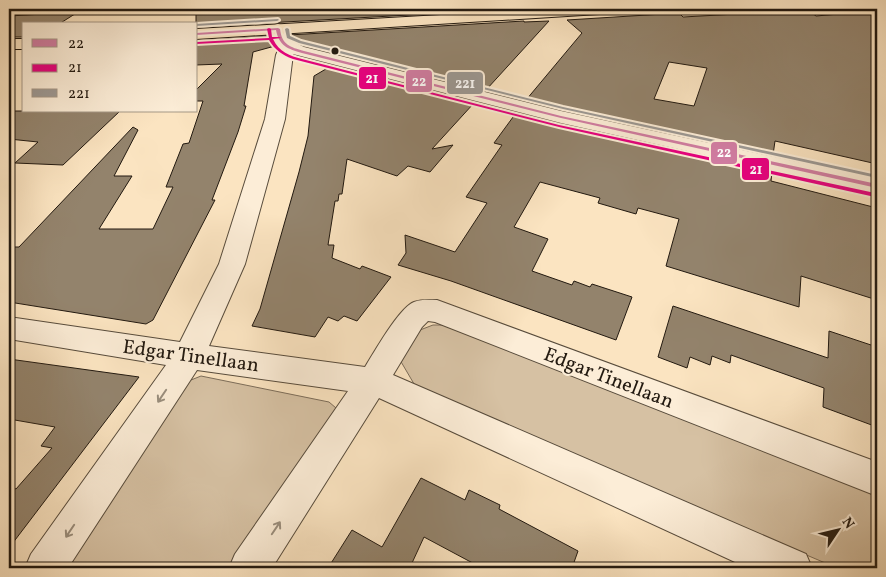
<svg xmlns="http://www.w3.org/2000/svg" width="886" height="577" font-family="Vollkorn,serif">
	<rect width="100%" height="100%" fill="#fbe4c1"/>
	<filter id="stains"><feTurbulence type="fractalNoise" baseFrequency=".004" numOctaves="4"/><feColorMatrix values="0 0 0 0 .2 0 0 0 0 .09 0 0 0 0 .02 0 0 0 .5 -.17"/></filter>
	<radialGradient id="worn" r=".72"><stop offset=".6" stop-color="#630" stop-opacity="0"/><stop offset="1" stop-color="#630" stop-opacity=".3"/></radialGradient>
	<g fill="#d6c1a3" stroke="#7c6d5a">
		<path d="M433,325h12l432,167v76h-40l-420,-179 -17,-29 20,-30z"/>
		<path d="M201,376l128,26 7,6 3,10 -100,150h-174l119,-182 7,-6z"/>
	</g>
	<g fill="#93836c" stroke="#221910" fill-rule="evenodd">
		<path d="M242,9h274l-320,18v-16z"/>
		<path d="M840,9l18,3v-3h19v155l-102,-23 -2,14 -247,-55 56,-67 -15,-13 112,-7 4,4 125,-7 8,6 23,-2zM669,62l38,6 -13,38 -40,-7z"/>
		<path d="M78,12l-19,12h-35v13h-15v-21z"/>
		<path d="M524,21v1l25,-1 -63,69 -139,-34 4,-3 -55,-12 -7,-6z"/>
		<path d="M269,36l6,10 -22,6 -9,54h2l-8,26 -26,68h3l-62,120 -7,4 -137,-22v-55h10l114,-120 5,3 -24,46h18l-33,53h54l20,-42h-7l17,-43 6,-1 14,-42h-7v-11l26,-26 -26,1v-24z"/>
		<path d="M331,66l143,37 -42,46 21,-4 -23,27 -22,-6 -11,10 -50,-17 -5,35h-3l-1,7h-3l-7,44h6l-2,13 28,11 2,-3 29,11 -34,44 -13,-5 -6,5 -10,-4 -13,20 -63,-11 8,-17 39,-137 9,-36 6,-60z"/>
		<path d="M9,111h111l-57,54 -48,-2 23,-21 -29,-3z"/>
		<path d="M516,113l256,59 -1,9 106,27v92l-76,-24 -2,31 -133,-41 13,-47 -41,-11 -2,6 -38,-11 2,-5 -60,-16 -26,45 34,12 -16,32 40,14 2,-4 16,6 2,-3 40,13 -16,43 -165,-59 -53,-16 8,-12 -1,-18 50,17 32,-49 -21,-6 36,-52 -8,-2z"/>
		<path d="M673,306l155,52 1,-27 48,16v80l-54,-20 1,-19 -93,-33 -1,8 -18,-7 -2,9 -20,-8 -3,11 -29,-11z"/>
		<path d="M9,359l130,18 -130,171v-62l7,3 36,-41 -11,-2 14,-19 -46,-8z"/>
		<path d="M421,478l44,22 4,-10 31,15 -1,4 79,42 -6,17h-90l-58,-31 -12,26 10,5h-94l24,-38 30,17z"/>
	</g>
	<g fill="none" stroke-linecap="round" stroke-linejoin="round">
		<g stroke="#584c3c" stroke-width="2">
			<path id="minor" d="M278,24l6,2 4,13 16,8 257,64 316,68v14l-316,-70 -268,-69 -8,65 -40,145 -36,82 156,21c10,-16 34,-59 49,-65 8,-3 15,-2 23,-2l440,162v34l-442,-174 -7,-1 -6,6 -29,48 413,179 6,14h-64l-369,-170 -107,170h-43l6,-14 113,-163 -151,-21 -129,198h-43l6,-14 135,-189 -157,-26v-22l171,25 39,-78 46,-145 11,-64 3,-7 -8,-9 -1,-10 2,-3z"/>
		</g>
		<g stroke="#221910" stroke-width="2">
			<g id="major">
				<path d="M544,9h78l-2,3 -5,1 -419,26v-10z"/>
				<rect x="9" y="39" width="15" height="10"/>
			</g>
		</g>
		<use href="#minor" fill="#fcedd7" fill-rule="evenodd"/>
		<use href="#major" fill="#fbe4c1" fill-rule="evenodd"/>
		<g stroke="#fcedd7" stroke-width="4">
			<path id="bus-1" d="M278,28l2,1c2,16 10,18 24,22l257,65 316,68v4l-316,-70 -259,-65c-14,-4 -23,-7 -26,-23l-80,5v-2z"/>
		</g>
		<g stroke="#fcedd7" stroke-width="4">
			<path id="bus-2" d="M269,28l2,1 1,8h7l2,1 -8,1c6,13 17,17 29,20l257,66 316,68 2,1v2l-2,1 -316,-70 -266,-68c-11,-4 -18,-9 -24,-19l-73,4 1,-2 72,-4 -2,-9z"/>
		</g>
		<g stroke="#fcedd7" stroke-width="4">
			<g id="bus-3">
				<path d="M278,19l1,1 -2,1 -81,5v-2z"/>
				<path d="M287,28l2,1 1,7 11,5 262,66 314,68v3l-314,-69 -264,-66 -12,-5 -2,-9z"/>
			</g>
		</g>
		<use href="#bus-1" fill="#d07ca1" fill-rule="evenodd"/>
		<use href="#bus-2" fill="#e6007e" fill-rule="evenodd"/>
		<use href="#bus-3" fill="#9c9893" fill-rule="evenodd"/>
	</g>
	<defs><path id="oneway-shaft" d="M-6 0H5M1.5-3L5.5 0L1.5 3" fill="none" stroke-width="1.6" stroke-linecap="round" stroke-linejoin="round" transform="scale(1.25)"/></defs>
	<g stroke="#9a8e7d">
		<use href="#oneway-shaft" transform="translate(162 396) rotate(124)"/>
		<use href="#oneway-shaft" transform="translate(276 528) rotate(-56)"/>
		<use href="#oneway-shaft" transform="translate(70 531) rotate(124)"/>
	</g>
	<circle fill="#221910" stroke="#fcedd7" stroke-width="2" cx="335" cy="51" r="4.5"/>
	<g text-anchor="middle" stroke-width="4.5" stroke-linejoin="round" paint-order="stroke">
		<g font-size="20" fill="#221910" stroke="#fcedd7">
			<text transform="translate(191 355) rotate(8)" y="7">Edgar Tinellaan</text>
			<text transform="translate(609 377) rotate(21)" y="7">Edgar Tinellaan</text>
		</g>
	</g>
	<g stroke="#fcedd7" stroke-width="2">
		<rect x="358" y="66" width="29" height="24" rx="5" fill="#e6007e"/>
		<rect x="405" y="69" width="28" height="24" rx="5" fill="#d07ca1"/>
		<rect x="446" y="71" width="38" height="24" rx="5" fill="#9c9893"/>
		<rect x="710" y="141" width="28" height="24" rx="5" fill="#d07ca1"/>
		<rect x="741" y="157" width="29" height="24" rx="5" fill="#e6007e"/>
	</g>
	<g font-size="14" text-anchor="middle" font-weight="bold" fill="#fff">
		<text x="372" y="83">21</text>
		<text x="419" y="86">22</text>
		<text x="465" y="88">221</text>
		<text x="724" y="157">22</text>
		<text x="756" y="174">21</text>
	</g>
	<rect width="886" height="577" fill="none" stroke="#fbe4c1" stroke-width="30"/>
	<rect x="10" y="10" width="866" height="557" fill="none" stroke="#221910" stroke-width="2.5"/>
	<rect x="15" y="15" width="856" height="547" fill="none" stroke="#221910"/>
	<rect x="22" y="22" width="175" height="90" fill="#fcedd7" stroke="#a59887"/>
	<rect x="32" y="39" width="25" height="8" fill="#d07ca1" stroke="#a59887"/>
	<text x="68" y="48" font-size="15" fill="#221910">22</text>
	<rect x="32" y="64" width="25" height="8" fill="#e6007e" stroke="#a59887"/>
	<text x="68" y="72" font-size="15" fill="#221910">21</text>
	<rect x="32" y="89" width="25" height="8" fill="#9c9893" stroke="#a59887"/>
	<text x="68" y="98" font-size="15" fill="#221910">221</text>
	<g transform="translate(838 530) rotate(55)" stroke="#fcedd7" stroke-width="4" paint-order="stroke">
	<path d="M0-4L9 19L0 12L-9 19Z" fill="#221910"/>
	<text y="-8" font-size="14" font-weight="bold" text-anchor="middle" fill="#221910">N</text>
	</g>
	<rect width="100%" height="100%" filter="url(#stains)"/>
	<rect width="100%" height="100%" fill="url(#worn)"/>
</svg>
